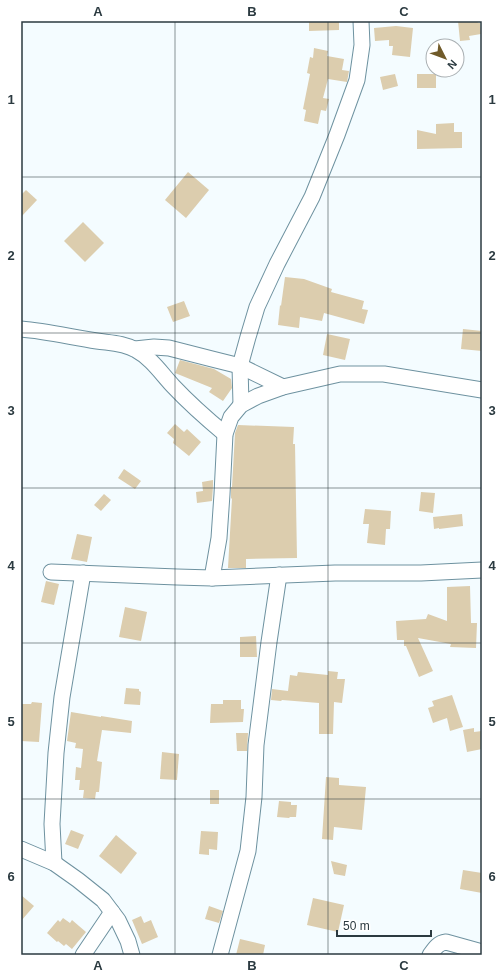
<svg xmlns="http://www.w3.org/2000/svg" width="503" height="976" font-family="Helvetica,sans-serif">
	<rect width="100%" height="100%" fill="#f4fcff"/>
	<g fill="#dccdae">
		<path d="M309,21h30v9l-30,1z"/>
		<path d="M458,21h19l1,2h2l1,11 -12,2 1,4 -10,1z"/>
		<path d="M396,26l17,2 -3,29 -18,-2 1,-9h-4v-6l-14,1 -1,-13z"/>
		<path d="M314,48l14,3 -1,5 17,3 -2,11 7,1 -2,11 -19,-3 -5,19 6,1 -3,12 -5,-1 -3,14 -14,-3 2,-11 -3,-1 7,-35 -3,-1 3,-16 3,1z"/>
		<path d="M395,74l3,12 -15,4 -3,-13z"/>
		<rect x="417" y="74" width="19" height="14"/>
		<path d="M454,123v9h8v16l-45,1v-19l19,4v-10z"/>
		<path d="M188,172l21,18 -23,28 -21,-18z"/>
		<path d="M26,190l11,10 -16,17v-22z"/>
		<path d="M83,222l21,21 -19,19 -21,-21z"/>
		<path d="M285,277l19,2 28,10 -1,3 33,9 -2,8 6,1 -4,14 -40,-11 -2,8 -22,-4 -1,11 -21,-3 2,-20 1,1z"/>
		<path d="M184,301l6,15 -17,6 -6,-15z"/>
		<path d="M463,329l19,2v20l-21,-2z"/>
		<path d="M327,334l23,5 -5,21 -22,-5z"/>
		<path d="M180,360l34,9 17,10 1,9 -9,13 -14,-9 3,-4 -37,-15z"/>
		<path d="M175,424l9,8 3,-3 14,13 -12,14 -16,-13 1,-4 -7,-6z"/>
		<path d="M238,425l56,2 -1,17h2l2,114 -51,1v9h-18l4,-70 -1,1v-12h1l3,-54z"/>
		<path d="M124,469l17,12 -6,8 -17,-11z"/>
		<path d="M213,480v6l-1,15 -15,2 -1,-11 7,-1 -1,-9z"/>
		<path d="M421,492l14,1 -2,20 -14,-2z"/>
		<path d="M104,494l7,6 -10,11 -7,-6z"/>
		<path d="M365,509l26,2 -1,18h-4l-1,16 -18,-2 2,-19h-6z"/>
		<path d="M462,514l1,12 -24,3v-1l-5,1 -1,-12z"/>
		<path d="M77,534l15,3 -5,25 -16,-3z"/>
		<path d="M46,581l13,3 -5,21 -13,-3z"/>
		<path d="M470,586l1,37h6l-1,25 -26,-1 1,-3 -33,-6 15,33 -14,6 -13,-31h-2v-6h-7l-1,-19 30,-2 2,-5 19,7v-34z"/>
		<path d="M125,607l22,5 -6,29 -22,-4z"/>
		<path d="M256,636l1,21h-17v-20z"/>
		<path d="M328,671l10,1 -1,7h8l-3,24 -8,-1 -1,32h-14v-31l-37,-3 -1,1 -10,-1 1,-11 16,2 2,-16 7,1 1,-4 30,3z"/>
		<path d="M126,688l13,1v2l2,1 -1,13 -16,-1z"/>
		<path d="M452,695l11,32 -13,4 -3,-13 -14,5 -5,-15 6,-2 -2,-5z"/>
		<path d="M223,700h18v9h3l-1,13 -33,1 1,-19h12z"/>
		<path d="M32,702l10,1 -3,39 -18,-1v-37h10z"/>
		<path d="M71,712l30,5v-1l31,5 -1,12 -29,-3 -5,31 5,1 -3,30h-3l-1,7 -12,-1 1,-8h-5l1,-10h-5l1,-13 5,1 2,-19 -8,-1 1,-5 -9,-2z"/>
		<path d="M474,728v4l8,-1v18l-15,3 -4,-22z"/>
		<path d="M236,733h12l-1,18h-10z"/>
		<path d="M162,752l17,2 -2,26 -17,-1z"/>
		<path d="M326,777l13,1v7l27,2 -4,43 -28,-3 -1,13 -11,-1z"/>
		<rect x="210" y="790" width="9" height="14"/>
		<path d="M279,801l12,1v3h6l-1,12h-6l-1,1 -12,-1z"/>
		<path d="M71,830l13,5 -6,14 -13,-5z"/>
		<path d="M201,831l17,1 -1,18 -8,-1v6l-10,-1z"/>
		<path d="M116,835l21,18 -16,21 -22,-18z"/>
		<path d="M331,861l16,4 -2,11 -11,-2z"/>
		<path d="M463,870l19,3v20l-22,-4z"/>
		<path d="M21,895l13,11 -13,15z"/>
		<path d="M313,898l31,7 -6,27 -31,-7z"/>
		<path d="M209,906l14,5 -4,12 -14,-4z"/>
		<path d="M141,916l3,7 7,-3 7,17 -16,7 -10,-24z"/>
		<path d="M63,918l7,5 2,-3 14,12 -14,17 -6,-5 -2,2 -6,-5 -1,1 -10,-9 11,-13 2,2z"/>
		<path d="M240,939l25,6 -2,10h-27z"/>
	</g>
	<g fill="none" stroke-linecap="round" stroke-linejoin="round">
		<g stroke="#6e92a0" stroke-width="17">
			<g id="street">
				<path d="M21,329c25,2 50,8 76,12 13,2 27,2 39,9 15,8 25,23 37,36 16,17 34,33 52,48"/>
				<path d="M135,349l19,-2 15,1 43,11 28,7 43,21"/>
				<path d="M241,405l-1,-39 8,-29 9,-30 20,-43 35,-67 25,-62 20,-55 5,-35 -1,-24"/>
				<path d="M51,572l126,5 35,1 123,-5h86l61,-3"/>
				<path d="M212,578l7,-40 3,-44 3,-60 6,-17 10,-12 17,-9 25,-9 57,-13h44l98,16"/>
				<path d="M21,849l33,14 24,17 25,20 15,20 10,21 4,14"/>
				<path d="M54,863l-2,-39 4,-71 6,-56 21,-124"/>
				<path d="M83,955l29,-43"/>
				<path d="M220,955l28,-104 6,-54 2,-52 13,-103 10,-67"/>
				<path d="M430,955c5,-7 8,-12 16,-13l36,10"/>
			</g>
		</g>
		<use href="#street" stroke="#fff" stroke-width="15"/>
	</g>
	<path fill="none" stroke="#2b3a40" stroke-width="1" stroke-opacity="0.55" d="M175,21v934M328,21v934M21,177h461M21,333h461M21,488h461M21,643h461M21,799h461"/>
	<rect width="503" height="976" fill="none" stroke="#ffffff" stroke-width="44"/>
	<g transform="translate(445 58) rotate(132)"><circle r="19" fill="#ffffff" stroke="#aab0b3"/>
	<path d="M0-3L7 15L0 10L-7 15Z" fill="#705a29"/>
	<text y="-6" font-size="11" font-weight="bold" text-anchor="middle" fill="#2b3a40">N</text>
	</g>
	<path d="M337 930v6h94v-6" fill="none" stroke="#2b3a40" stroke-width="2"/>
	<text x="343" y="930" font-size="12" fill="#2b3a40" stroke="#ffffff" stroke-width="3" paint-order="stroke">50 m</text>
	<rect x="22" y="22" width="459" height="932" fill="none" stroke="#2b3a40" stroke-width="1.5"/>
	<g font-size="13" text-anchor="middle" font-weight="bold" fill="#2b3a40">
		<text x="98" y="16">A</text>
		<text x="252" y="16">B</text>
		<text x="404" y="16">C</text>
		<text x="11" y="104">1</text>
		<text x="492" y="104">1</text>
		<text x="11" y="260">2</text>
		<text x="492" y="260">2</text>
		<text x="11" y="415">3</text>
		<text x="492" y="415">3</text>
		<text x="11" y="570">4</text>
		<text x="492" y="570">4</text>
		<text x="11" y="726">5</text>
		<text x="492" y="726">5</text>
		<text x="11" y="881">6</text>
		<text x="492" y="881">6</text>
		<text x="98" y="970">A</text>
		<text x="252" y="970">B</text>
		<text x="404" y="970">C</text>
	</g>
</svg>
